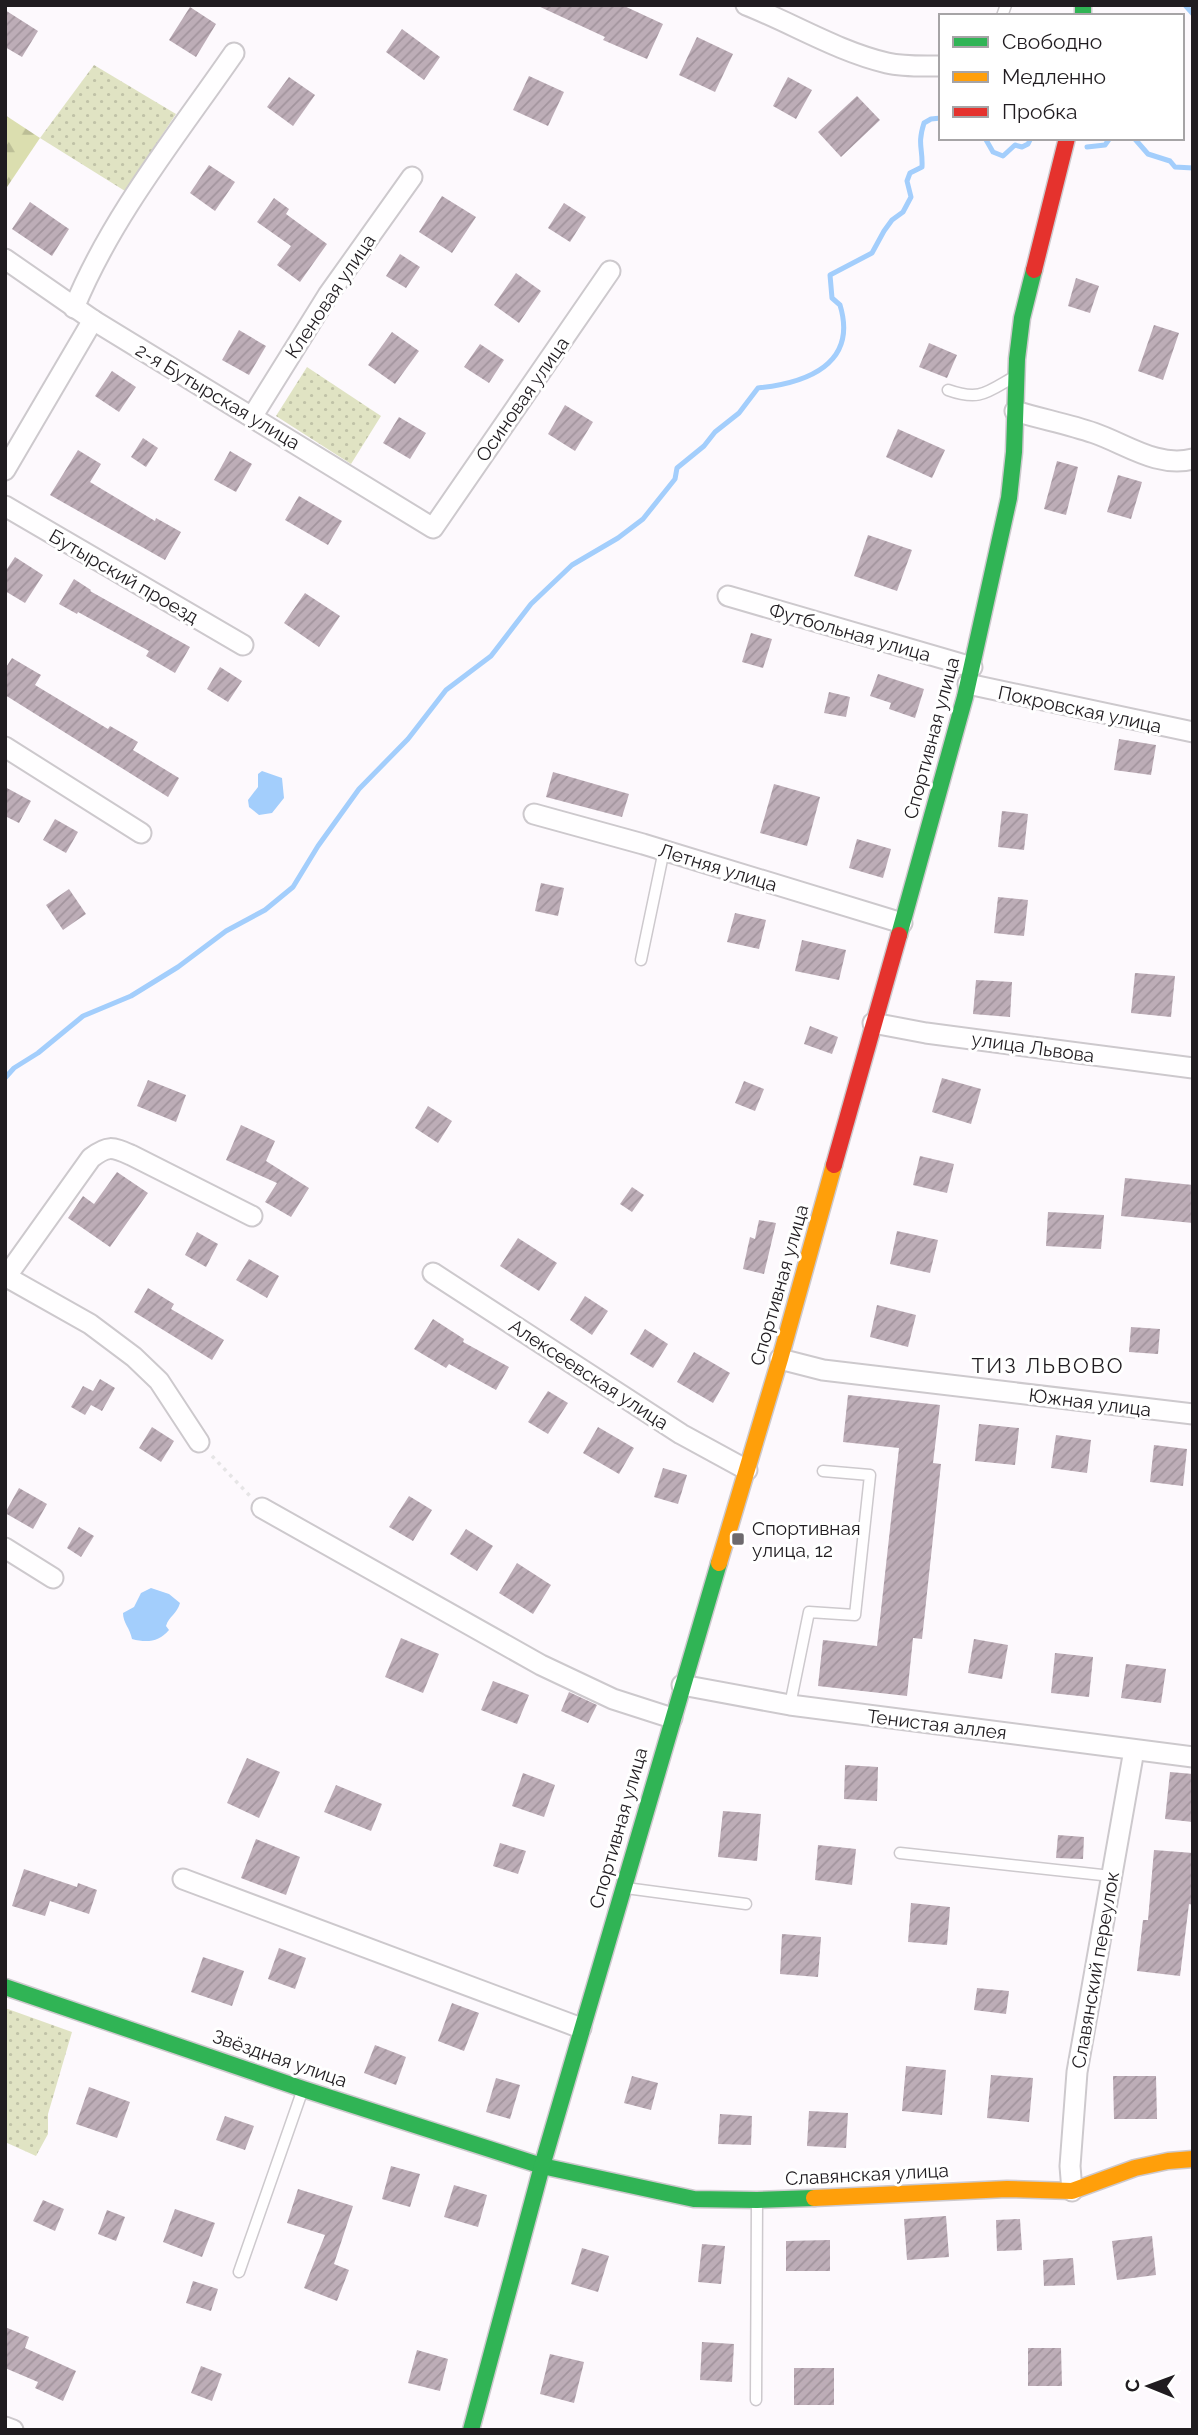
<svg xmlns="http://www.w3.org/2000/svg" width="1198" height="2435" font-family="Raleway,sans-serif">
	<defs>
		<pattern id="grass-dots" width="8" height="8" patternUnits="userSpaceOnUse" patternTransform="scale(1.75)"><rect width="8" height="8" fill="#e0e3c3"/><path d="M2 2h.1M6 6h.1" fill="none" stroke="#c0c2a7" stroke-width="1.8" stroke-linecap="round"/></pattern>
		<pattern id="forest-firs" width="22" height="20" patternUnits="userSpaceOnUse" patternTransform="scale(1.75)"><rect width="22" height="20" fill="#dbdeaf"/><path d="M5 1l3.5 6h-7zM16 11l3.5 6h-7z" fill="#bcbe96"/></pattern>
		<pattern id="building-hatch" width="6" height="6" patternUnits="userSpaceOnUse" patternTransform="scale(1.75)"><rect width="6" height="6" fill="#bdadb7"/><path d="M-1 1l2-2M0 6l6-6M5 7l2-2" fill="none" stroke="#a2949d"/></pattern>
	</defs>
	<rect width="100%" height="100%" fill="#fdf9fd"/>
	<g fill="url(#grass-dots)">
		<path d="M94,65l82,49 -51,77 -85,-53z"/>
		<path d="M307,367l74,49 -30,48 -75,-48z"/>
		<path d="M5,2008l67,24 -24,82v20l-12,22 -31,-14z"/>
	</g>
	<path fill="url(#forest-firs)" d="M5,115l35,23 -35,52z"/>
	<g fill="#a3cefc">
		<path d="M262,771l20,7 2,20 -12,15 -13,2 -10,-8 -1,-7 10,-13v-13z"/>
		<path d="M151,1588l18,6 11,9c-3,11 -11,13 -14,23l3,4c-10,12 -22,13 -37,9 -2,-11 -9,-16 -9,-26l11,-6 7,-14z"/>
	</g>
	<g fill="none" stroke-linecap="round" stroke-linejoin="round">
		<g stroke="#a3cefc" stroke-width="5">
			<path d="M1185,5l8,9"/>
			<path d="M985,138l8,14 10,4 12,-11 7,2 6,-3 3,-6"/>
			<path d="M1134,138l14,16 22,7 5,6 18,1"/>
			<path d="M1087,147l18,-2 5,-7"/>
			<path d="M5,1078l9,-10 24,-15 45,-37 48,-20 47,-29 48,-36 39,-21 28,-23 25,-41 41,-57 49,-50 38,-49 45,-34 40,-52 41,-39 46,-27 25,-19 32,-40 2,-11 27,-22 11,-14 24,-19 19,-25c49,-5 100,-24 82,-83l-8,-7 -2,-23 42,-22 12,-22 8,-11 11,-8 8,-15 -4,-16 3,-8 12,-6c1,-19 -5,-22 2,-44l7,-4 10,-1"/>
		</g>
	</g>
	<g fill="url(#building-hatch)">
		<path d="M536,5h86l41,19 -16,35 -44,-19 2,-3z"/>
		<path d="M190,7l26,17 -20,33 -27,-17z"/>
		<path d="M5,10l33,21 -16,26 -17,-10z"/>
		<path d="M402,29l38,28 -16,23 -38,-28z"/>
		<path d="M697,37l36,17 -18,38 -36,-17z"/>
		<path d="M529,76l35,16 -16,34 -35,-16z"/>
		<path d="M289,77l26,18 -22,31 -26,-19z"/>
		<path d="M788,77l24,13 -16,29 -23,-13z"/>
		<path d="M857,96l23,24 -39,37 -23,-25z"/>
		<path d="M209,165l26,17 -20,29 -25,-18z"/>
		<path d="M442,196l34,21 -24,36 -33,-21z"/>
		<path d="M274,198l15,11 -3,5 41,30 -27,38 -23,-17 14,-19 -34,-24z"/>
		<path d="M30,202l39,27 -17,27 -40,-27z"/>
		<path d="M564,203l22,14 -16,25 -22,-14z"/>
		<path d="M400,254l20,13 -14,21 -20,-12z"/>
		<path d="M516,273l25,18 -22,32 -25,-18z"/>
		<path d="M1076,278l23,8 -9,27 -22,-7z"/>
		<path d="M1154,325l25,8 -16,47 -25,-9z"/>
		<path d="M239,330l27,16 -17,29 -27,-15z"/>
		<path d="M392,332l27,19 -24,33 -27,-19z"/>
		<path d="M929,343l28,12 -10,23 -28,-11z"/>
		<path d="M480,344l24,16 -15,23 -25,-16z"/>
		<path d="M112,371l24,16 -17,25 -24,-16z"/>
		<path d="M565,405l28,17 -18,29 -27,-17z"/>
		<path d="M399,417l27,16 -16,26 -27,-16z"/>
		<path d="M898,429l47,21 -13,28 -46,-21z"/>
		<path d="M143,438l15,10 -12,19 -15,-10z"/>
		<path d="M78,450l23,14 -11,18 65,39 1,-3 25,14 -16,28 -115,-65z"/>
		<path d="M230,451l22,13 -16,28 -22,-12z"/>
		<path d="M1057,461l21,6 -12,48 -22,-6z"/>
		<path d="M1118,475l24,7 -11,37 -24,-7z"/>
		<path d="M299,496l43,25 -14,24 -43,-25z"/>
		<path d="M868,535l44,15 -15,41 -43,-15z"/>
		<path d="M15,557l28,18 -18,28 -20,-12v-19z"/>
		<path d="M74,579l17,11 -1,1 100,56 -15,26 -29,-17 3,-5 -71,-39 -1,2 -18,-10z"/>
		<path d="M305,593l35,23 -21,31 -35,-24z"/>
		<path d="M751,633l21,6 -9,29 -21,-6z"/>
		<path d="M12,658l29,17 -6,10 73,44 2,-3 28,16 -5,8 46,28 -11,19 -163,-102v-26z"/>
		<path d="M220,667l22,14 -14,21 -21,-13z"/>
		<path d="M878,674l46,15 -9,29 -26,-9 2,-6 -21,-7z"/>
		<path d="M829,692l21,5 -4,20 -22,-4z"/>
		<path d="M1119,739l37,6 -5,30 -37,-5z"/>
		<path d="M553,772l76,22 -7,23 -76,-20z"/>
		<path d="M774,784l46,13 -13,49 -47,-13z"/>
		<path d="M5,787l26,14 -12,22 -14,-7z"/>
		<path d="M1002,811l26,3 -4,36 -26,-3z"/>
		<path d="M55,819l23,13 -12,21 -23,-13z"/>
		<path d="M857,839l34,10 -8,29 -34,-10z"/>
		<path d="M541,883l23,5 -6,28 -23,-5z"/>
		<path d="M69,889l17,25 -23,16 -17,-25z"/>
		<path d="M998,897l30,3 -4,36 -30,-3z"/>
		<path d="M735,913l31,7 -7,29 -32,-7z"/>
		<path d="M802,940l44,10 -7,30 -44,-9z"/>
		<path d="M1135,973l40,3 -4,41 -40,-4z"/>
		<path d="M976,980l36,2 -2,35 -37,-3z"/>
		<path d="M810,1026l28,11 -6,17 -28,-10z"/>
		<path d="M942,1078l39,11 -10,35 -39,-12z"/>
		<path d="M148,1080l38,15 -10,27 -39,-16z"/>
		<path d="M744,1081l20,8 -9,22 -20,-8z"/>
		<path d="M428,1106l24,15 -14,22 -23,-15z"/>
		<path d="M241,1125l34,16 -9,20 43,27 -18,29 -26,-15 12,-19 -51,-23z"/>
		<path d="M920,1156l34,8 -7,29 -34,-8z"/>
		<path d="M117,1172l31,21 -38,54 -42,-29 15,-22 11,8z"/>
		<path d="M1125,1178l68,7v38l-72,-7z"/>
		<path d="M632,1187l12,8 -12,17 -12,-8z"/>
		<path d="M1048,1212l56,3 -3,34 -55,-3z"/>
		<path d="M759,1220l17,3 -12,51 -21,-5 7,-32 5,2z"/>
		<path d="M897,1231l41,9 -8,33 -40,-9z"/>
		<path d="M197,1232l21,12 -12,23 -21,-12z"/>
		<path d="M518,1238l39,25 -18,28 -39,-25z"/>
		<path d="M249,1259l30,17 -12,22 -31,-18z"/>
		<path d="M148,1288l26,16 -3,5 53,31 -12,20 -78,-48z"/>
		<path d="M585,1296l23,15 -16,24 -22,-15z"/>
		<path d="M877,1305l39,10 -8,32 -38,-10z"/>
		<path d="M433,1319l31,20 -1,3 46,25 -13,23 -47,-26 -3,4 -32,-19z"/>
		<path d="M1131,1327l29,2 -2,25 -29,-2z"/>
		<path d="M645,1329l23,15 -15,24 -23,-14z"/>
		<path d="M694,1352l36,21 -17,30 -36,-21z"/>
		<path d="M100,1379l15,9 -13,23 -11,-6 -6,10 -14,-8 12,-21 10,5z"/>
		<path d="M548,1391l20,12 -20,31 -20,-12z"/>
		<path d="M848,1395l92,10 -7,58 8,1 -19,175 -9,-1 -6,58 -89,-10 5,-46 54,6 22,-198 -56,-6z"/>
		<path d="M979,1424l40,4 -4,37 -40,-4z"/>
		<path d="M152,1427l22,14 -13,21 -22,-14z"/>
		<path d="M598,1427l36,21 -15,26 -36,-21z"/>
		<path d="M1056,1435l35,5 -4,33 -36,-5z"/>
		<path d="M1154,1445l33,4 -4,37 -33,-4z"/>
		<path d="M663,1468l24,7 -9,29 -24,-7z"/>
		<path d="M19,1488l28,16 -14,25 -28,-16z"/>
		<path d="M409,1496l23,14 -19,31 -24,-14z"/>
		<path d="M79,1527l15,9 -13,21 -14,-9z"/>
		<path d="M466,1529l27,17 -16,25 -27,-17z"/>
		<path d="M517,1563l34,22 -18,29 -34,-21z"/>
		<path d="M401,1638l38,16 -16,39 -38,-16z"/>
		<path d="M974,1639l34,6 -6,34 -34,-6z"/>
		<path d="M1055,1653l38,4 -4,40 -38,-4z"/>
		<path d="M1126,1664l40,5 -5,34 -40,-5z"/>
		<path d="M493,1681l36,14 -12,29 -36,-14z"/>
		<path d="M569,1692l28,13 -9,18 -27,-12z"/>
		<path d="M247,1758l33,14 -21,46 -32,-15z"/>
		<path d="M845,1765l33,2 -1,34 -33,-2z"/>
		<path d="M1170,1772l23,2v48l-28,-3z"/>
		<path d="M523,1773l32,12 -11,32 -32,-11z"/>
		<path d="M336,1785l46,19 -11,27 -47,-19z"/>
		<path d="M723,1811l38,3 -4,47 -39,-4z"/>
		<path d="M1058,1835l26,2 -1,22 -27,-1z"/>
		<path d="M256,1839l44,18 -14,38 -45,-17z"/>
		<path d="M500,1843l26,8 -8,23 -25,-8z"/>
		<path d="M818,1845l38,4 -4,36 -37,-5z"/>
		<path d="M1154,1850l39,3v52l-4,-1 -9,72 -43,-5 6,-51h5z"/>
		<path d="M24,1869l53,18 1,-4 19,7 -8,24 -39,-13 -5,15 -33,-10z"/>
		<path d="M911,1903l39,4 -3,38 -39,-3z"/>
		<path d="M782,1934l39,3 -3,40 -38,-3z"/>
		<path d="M279,1948l27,10 -11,31 -27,-10z"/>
		<path d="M203,1957l41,14 -12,35 -41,-14z"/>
		<path d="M977,1988l32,3 -3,23 -32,-4z"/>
		<path d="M452,2003l27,10 -15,38 -26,-10z"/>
		<path d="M375,2045l31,12 -10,28 -32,-12z"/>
		<path d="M906,2066l40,4 -4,45 -40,-4z"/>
		<path d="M991,2075l42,3 -4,44 -42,-4z"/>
		<path d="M632,2076l26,7 -7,27 -27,-7z"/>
		<path d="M1113,2076h43l1,43h-43z"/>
		<path d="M496,2078l24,7 -10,34 -24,-7z"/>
		<path d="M89,2087l41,15 -13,36 -41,-14z"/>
		<path d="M809,2111l39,2 -2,35 -39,-2z"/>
		<path d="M720,2114l32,2 -1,29 -33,-1z"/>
		<path d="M225,2116l29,10 -9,24 -29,-10z"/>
		<path d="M391,2166l29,8 -10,33 -28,-8z"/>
		<path d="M454,2185l33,10 -9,32 -34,-10z"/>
		<path d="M298,2189l55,17 -19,58 15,6 -12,31 -33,-13 21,-53 -38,-12z"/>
		<path d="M43,2200l21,9 -9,22 -22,-10z"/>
		<path d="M175,2209l40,14 -13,34 -39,-15z"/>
		<path d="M107,2210l18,7 -9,24 -18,-7z"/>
		<path d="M946,2216l3,41 -42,3 -3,-41z"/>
		<path d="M1020,2219l2,31 -25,1 -1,-31z"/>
		<path d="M1152,2236l4,39 -39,5 -5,-39z"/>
		<path d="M830,2240v31h-44v-30z"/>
		<path d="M702,2244l23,2 -4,38 -23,-2z"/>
		<path d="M582,2248l27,8 -11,36 -27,-8z"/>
		<path d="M1073,2258l2,27 -31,1 -1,-26z"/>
		<path d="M193,2281l25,8 -7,22 -25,-8z"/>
		<path d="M5,2327l24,10 -4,11 51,23 -13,30 -28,-13 3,-6 -33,-14z"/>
		<path d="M702,2342l32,2 -2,38 -32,-2z"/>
		<path d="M1028,2348h33l1,38h-34z"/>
		<path d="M417,2350l31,9 -8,32 -32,-8z"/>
		<path d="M550,2354l34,8 -10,41 -34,-9z"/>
		<path d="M201,2366l21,8 -10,27 -21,-8z"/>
		<rect x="794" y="2368" width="40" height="37"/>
	</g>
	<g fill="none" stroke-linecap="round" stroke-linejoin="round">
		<g stroke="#cdc9cd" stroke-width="13">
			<g id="lane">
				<path d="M1002,16l4,-11"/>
				<path d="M948,390c31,11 38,3 64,-12"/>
				<path d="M641,960l23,-110"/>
				<path d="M790,1705l19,-93 46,3 15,-140 -47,-4"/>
				<path d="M900,1853l211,23"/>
				<path d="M626,1888l120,16"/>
				<path d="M239,2272l64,-183"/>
				<path d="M756,2400l1,-199"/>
			</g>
		</g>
		<g stroke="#cdc9cd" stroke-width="23">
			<g id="street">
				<path d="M746,5c48,19 91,46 141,58 17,4 36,3 54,3"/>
				<path d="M5,259l88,61 340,208 177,-257"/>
				<path d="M74,308c37,-91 104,-174 160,-255"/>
				<path d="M1015,411c26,8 53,13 79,22 32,11 63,35 99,26"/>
				<path d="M252,417l76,-122 84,-118"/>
				<path d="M5,470l88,-150"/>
				<path d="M5,506l238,139"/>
				<path d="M728,596l244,71"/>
				<path d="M968,684l225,48"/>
				<path d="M5,747l136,86"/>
				<path d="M534,814l109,30 259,79"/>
				<path d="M873,1023l53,10 267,35"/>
				<path d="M433,1273l248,161 66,36"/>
				<path d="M5,1276l85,48 44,33 25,24 40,61"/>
				<path d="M6,1277l85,-119c17,-13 21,-11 40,-3l121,61"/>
				<path d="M780,1359l43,11 370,44"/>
				<path d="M262,1508l279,157 72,34 59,19"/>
				<path d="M5,1548l48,30"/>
				<path d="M682,1685l108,20 403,52"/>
				<path d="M183,1879l398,149"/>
				<path d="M1072,2191l-2,-25 7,-94 57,-322"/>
				<path d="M5,2427l8,3"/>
			</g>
		</g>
		<g stroke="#cdc9cd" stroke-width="19">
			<g id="fast">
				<path d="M1083,5v11"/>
				<path d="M899,935l66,-238 44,-199 5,-46 3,-93 5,-41 12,-48"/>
				<path d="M5,1987l298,102 239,77 152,33 63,1 57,-2"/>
				<path d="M471,2430l71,-264 177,-603"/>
			</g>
		</g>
		<g stroke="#cdc9cd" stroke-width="19">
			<g id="slow">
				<path d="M719,1563l61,-204 54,-194"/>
				<path d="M814,2198l193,-9 65,2 63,-23 33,-7 25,-2"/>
			</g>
		</g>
		<g stroke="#cdc9cd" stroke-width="19">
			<g id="jam">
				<path d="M1034,270l33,-132"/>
				<path d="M834,1165l65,-230"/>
			</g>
		</g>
		<path stroke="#e6e5e6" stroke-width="3.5" stroke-dasharray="3.5 5" stroke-linecap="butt" d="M212,1456l38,40"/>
		<use href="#lane" stroke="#fffeff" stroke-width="10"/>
		<use href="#street" stroke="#fffeff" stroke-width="19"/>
		<use href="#fast" stroke="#30b455" stroke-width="16"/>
		<use href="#slow" stroke="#ff9f0a" stroke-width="16"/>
		<use href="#jam" stroke="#e5322d" stroke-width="16"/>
	</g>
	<rect fill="#6d696d" stroke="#fff" stroke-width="2.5" x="731" y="1532" width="14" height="14" rx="3.5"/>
	<g text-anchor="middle" stroke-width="6" stroke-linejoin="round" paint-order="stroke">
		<g font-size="19" fill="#201c20" stroke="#fff">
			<text transform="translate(330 296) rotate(-56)" y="7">Кленовая улица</text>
			<text transform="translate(218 396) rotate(31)" y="7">2-я Бутырская улица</text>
			<text transform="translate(522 399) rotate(-55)" y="7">Осиновая улица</text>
			<text transform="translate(124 576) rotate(30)" y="7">Бутырский проезд</text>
			<text transform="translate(850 632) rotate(16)" y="7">Футбольная улица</text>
			<text transform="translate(1080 709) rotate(12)" y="7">Покровская улица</text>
			<text transform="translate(931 738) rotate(-75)" y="7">Спортивная улица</text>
			<text transform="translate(718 867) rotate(17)" y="7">Летняя улица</text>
			<text transform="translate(1033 1047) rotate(8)" y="7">улица Львова</text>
			<text transform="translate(779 1285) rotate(-74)" y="7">Спортивная улица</text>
			<text transform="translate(589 1374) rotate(33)" y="7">Алексеевская улица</text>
			<text transform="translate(1090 1402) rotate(7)" y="7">Южная улица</text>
			<text transform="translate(937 1724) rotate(7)" y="7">Тенистая аллея</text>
			<text transform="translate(618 1828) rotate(-74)" y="7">Спортивная улица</text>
			<text transform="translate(1095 1970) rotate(-80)" y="7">Славянский переулок</text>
			<text transform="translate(280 2058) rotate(19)" y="7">Звёздная улица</text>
			<text transform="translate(867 2174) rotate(-3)" y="7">Славянская улица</text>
		</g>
		<g font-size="19" fill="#201c20" stroke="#fff" text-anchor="start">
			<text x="752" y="1535">Спортивная<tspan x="752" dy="22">улица, 12</tspan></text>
		</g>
		<g font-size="21" letter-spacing="2" fill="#201c20" stroke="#fff">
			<text x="1048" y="1373">ТИЗ ЛЬВОВО</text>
		</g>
	</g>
	<rect width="1198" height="2435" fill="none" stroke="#201c20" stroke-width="14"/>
	<rect x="939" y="14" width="245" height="126" fill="#ffffff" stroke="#a6a4a6" stroke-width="2"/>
	<rect x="953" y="37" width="35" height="10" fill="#30b455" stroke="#a6a4a6" stroke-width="2"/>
	<text x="1002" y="49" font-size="21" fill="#201c20">Свободно</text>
	<rect x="953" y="72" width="35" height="10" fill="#ff9f0a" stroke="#a6a4a6" stroke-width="2"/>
	<text x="1002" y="84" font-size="21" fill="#201c20">Медленно</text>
	<rect x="953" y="107" width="35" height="10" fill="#e5322d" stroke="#a6a4a6" stroke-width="2"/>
	<text x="1002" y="119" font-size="21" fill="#201c20">Пробка</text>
	<g transform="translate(1149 2386) rotate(271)" stroke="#ffffff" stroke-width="5" paint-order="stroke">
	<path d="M0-5L12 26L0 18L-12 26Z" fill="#201c20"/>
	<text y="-10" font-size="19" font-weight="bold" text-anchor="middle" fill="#201c20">С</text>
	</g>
</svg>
